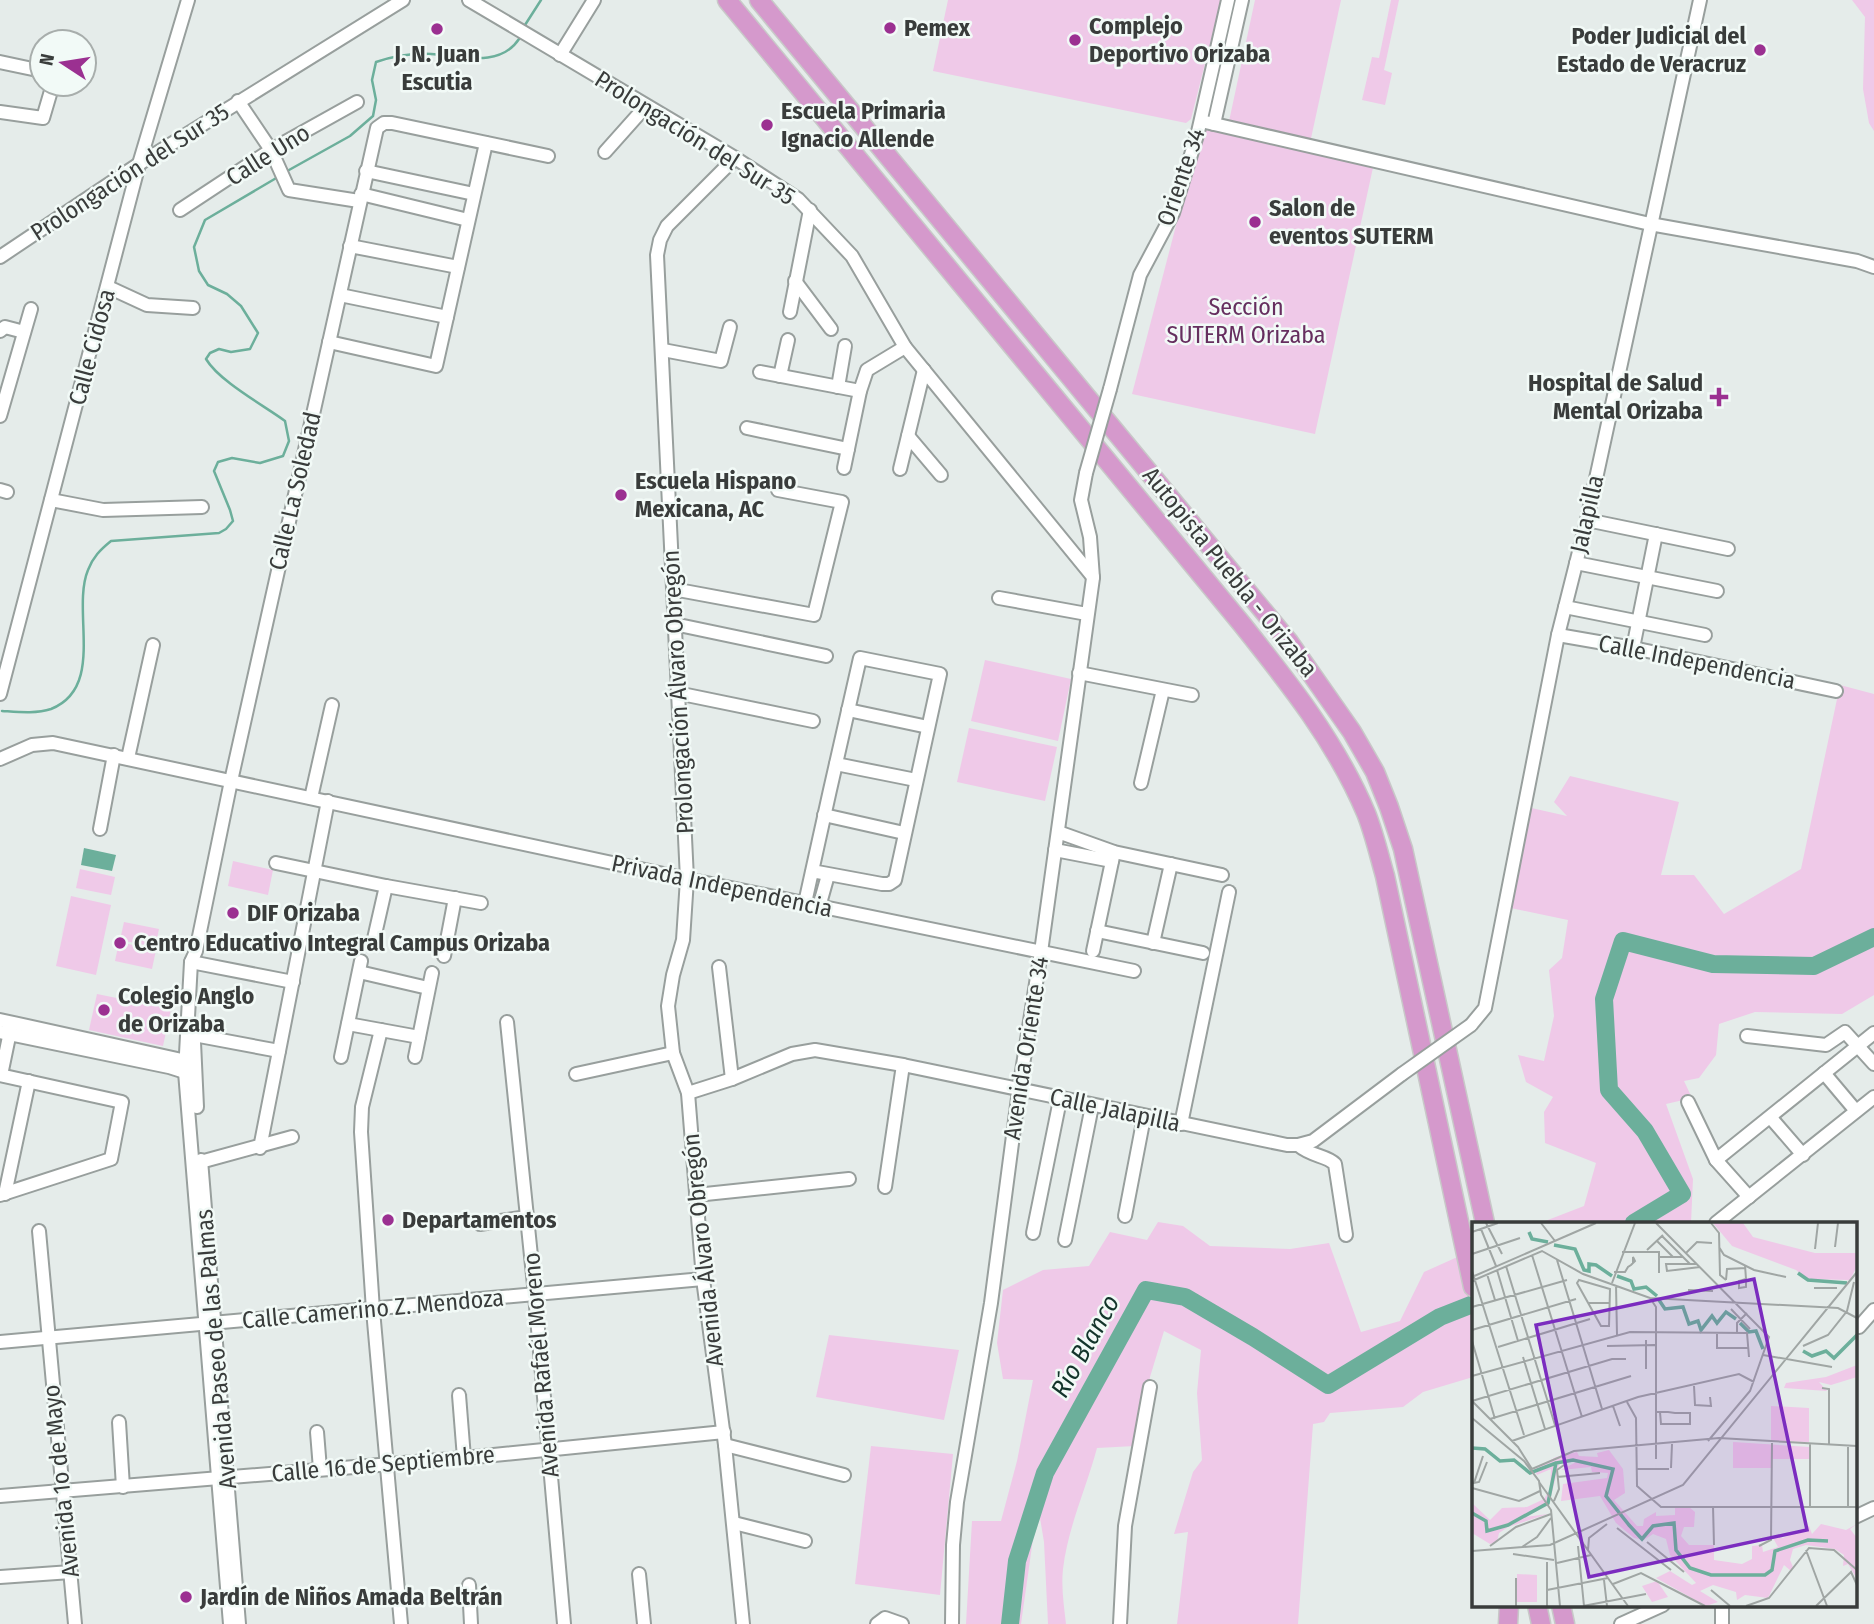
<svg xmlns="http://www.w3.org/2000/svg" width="1874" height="1624" font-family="'Fira Sans Condensed',sans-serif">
	<rect width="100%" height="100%" fill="#e5ecea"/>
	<g fill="#efc9e8">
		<path d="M948,0h273l-30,119 -5,4 -253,-52z"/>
		<path d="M1255,0h86l-31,143 -82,-17z"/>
		<path d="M1391,0h8l-15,70 8,3 -7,32 -23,-5 10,-43 7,1z"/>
		<path d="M1852,0h22v131l-5,-8 -6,-34 2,-72z"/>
		<path d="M1206,127l168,36 -59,271 -183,-40 58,-222z"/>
		<path d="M985,660l86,19 -13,62 -87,-20z"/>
		<path d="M1840,685l34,9v301l-32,19 -87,-2 -36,12 -3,31 -17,23 -15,3 8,17 -26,6 27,75 -2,44h-151l44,-17 12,-43 -51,-20 -1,-31 9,-15 -27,-15 -8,-27 26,6 10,-45 -5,-46 13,-12 6,-38 -62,-13 21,-100 40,9 -13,-14 16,-26 109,26 -18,73h33l30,39 77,-45z"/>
		<path d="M969,728l88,19 -12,54 -88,-19z"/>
		<path d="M233,861l40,9 -5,25 -40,-9z"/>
		<path d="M80,869l35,8 -4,18 -35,-7z"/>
		<path d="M71,896l40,9 -15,70 -40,-9z"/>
		<path d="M124,922l35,7 -4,18 -35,-7z"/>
		<path d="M119,942l37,8 -4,19 -37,-8z"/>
		<path d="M97,994l74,15 -8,37 -74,-16z"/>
		<path d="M1158,1222l25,4 27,20 80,3 39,-6 32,89 39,-11 24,-49 49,-22v127l-50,15 -20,15 -73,6 -6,9 -11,2 -15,200h-121l11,-92 -14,2 19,-62 9,-12 -5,-67 4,-43 -37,-19 -14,46 -15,69 -38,2c-11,41 -29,79 -34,121 -2,18 1,37 3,55h-18l-4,-82 -4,-24 -7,21 -12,85h-55l6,-103h29l16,-60 16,-81 -30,-1 -6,-36 6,-53 40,-20 46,-4 21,-34 37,8z"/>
		<path d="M829,1335l130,15 -15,70 -128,-23z"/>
		<path d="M871,1446l82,8 -13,141 -85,-11z"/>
	</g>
	<path fill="#6caf9b" d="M84,848l32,7 -4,16 -31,-6z"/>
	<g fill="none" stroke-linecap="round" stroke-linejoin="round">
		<g stroke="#6caf9b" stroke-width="2.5">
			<path d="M525,25l16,-25"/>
			<path d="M289,170l61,-34 23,-20 3,-16 -4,-20 4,-18c18,-6 36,-9 55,-8 30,2 69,14 88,-15"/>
			<path d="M2,711c16,1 34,3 49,-2 55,-22 20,-98 37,-139 5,-13 12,-20 23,-29l108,-8 7,-4 7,-8 -3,-11 -16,-39 4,-9 14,-4 28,5 23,-7 6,-15 -4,-20c-22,-16 -66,-40 -79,-62l4,-6 9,-4 12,3 19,-3 8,-16 -17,-27 -14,-12 -19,-9 -9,-14 -5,-24 11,-27 73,-43"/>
		</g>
		<g stroke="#6caf9b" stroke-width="18">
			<path d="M1634,1223l48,-29 -37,-63 -36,-41 -5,-91 19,-58 90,23 101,2 60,-29"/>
			<path d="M1010,1624l7,-63 28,-88 101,-183 39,7 68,40 75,48 112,-68 33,-13"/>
		</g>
		<g stroke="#989f9d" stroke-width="16">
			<g id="minor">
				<path d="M469,0l266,158 63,41 54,57 53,91 188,230"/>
				<path d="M560,55l34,-55"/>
				<path d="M0,62l42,9"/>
				<path d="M238,101l33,49 18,40 70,11"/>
				<path d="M0,112l43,6 10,-34"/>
				<path d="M1201,121l449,103 207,37 17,6"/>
				<path d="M1214,124l28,-124"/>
				<path d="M605,152l41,-46"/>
				<path d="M735,158l-68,68 -7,14 -3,15 30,624 -4,61 -10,35 -5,31 5,47 15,40 15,186 22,166 18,179"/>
				<path d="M366,171l108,23"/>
				<path d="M361,194l107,26"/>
				<path d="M180,210l91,-60 86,-48"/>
				<path d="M350,246l108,21"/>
				<path d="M0,257l139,-93 264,-164"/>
				<path d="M795,281l36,48"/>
				<path d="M108,287l39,18 46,3"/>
				<path d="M340,295l107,22"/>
				<path d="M790,312l20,-102"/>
				<path d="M0,331l5,-4 19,5"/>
				<path d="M329,342l107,24 50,-223"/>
				<path d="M663,350l58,11 9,-34"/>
				<path d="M760,372l100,19"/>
				<path d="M780,376l8,-36"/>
				<path d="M838,387l7,-41"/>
				<path d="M1110,389l30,-114 33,-62 25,-81 30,-132"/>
				<path d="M0,416l31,-107"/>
				<path d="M747,428l101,21"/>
				<path d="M908,436l33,39"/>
				<path d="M844,468l16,-77 7,-21 38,-23"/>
				<path d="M900,469l24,-99"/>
				<path d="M0,490l7,2"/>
				<path d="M51,500l52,10 99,-3"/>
				<path d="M1587,520l141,29"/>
				<path d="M1576,563l141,28"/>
				<path d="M673,589l141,26 28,-113 -64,-12"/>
				<path d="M999,598l88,16"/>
				<path d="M1565,607l140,28"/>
				<path d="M674,624l152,32"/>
				<path d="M1558,635l75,13 203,43"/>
				<path d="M1633,648l23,-114"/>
				<path d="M1079,673l113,22"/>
				<path d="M677,693l136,28"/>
				<path d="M0,694l139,-530 49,-164"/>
				<path d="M848,710l80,17"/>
				<path d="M128,758l25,-113"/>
				<path d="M0,759l32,-14 21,-2 634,136 447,92"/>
				<path d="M836,764l80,16"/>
				<path d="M1141,783l22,-93"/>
				<path d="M311,798l21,-93"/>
				<path d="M824,815l80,18"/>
				<path d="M100,829l14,-74"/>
				<path d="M1058,832l56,20 108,23"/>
				<path d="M1055,850l57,11"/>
				<path d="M276,863l110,23 95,17"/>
				<path d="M805,903c18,-82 36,-163 55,-245l80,16 -45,206 -6,4h-7l-70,-13"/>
				<path d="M819,907l9,-32"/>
				<path d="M1097,931l106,22"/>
				<path d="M373,943l13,-57"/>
				<path d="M1153,943l18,-79"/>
				<path d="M1093,951l21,-99"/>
				<path d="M444,956l11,-58"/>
				<path d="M191,962l102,20"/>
				<path d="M719,967l13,112"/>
				<path d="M359,972l69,16"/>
				<path d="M0,1020l191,42"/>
				<path d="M507,1022l28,273 29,329"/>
				<path d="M348,1024l71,13"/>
				<path d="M1471,1025l14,-17 73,-373 29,-115 113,-520"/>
				<path d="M381,1030l-19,77 -1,25 12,178 28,314"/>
				<path d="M0,1032l169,35 22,7"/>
				<path d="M194,1035l85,16"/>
				<path d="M1747,1036l79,9 19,-13 29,32"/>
				<path d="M194,1042l3,65"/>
				<path d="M341,1057l20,-96"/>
				<path d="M415,1057l17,-84"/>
				<path d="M1824,1073l32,38"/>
				<path d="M576,1074l97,-21"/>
				<path d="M0,1075l122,27 -11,57 -111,36"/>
				<path d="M1,1075l10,-48"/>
				<path d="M688,1093l44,-14 60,-25 23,-4 88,15 384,80h11l15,-4 89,-67"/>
				<path d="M1688,1102l28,58 33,37"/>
				<path d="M1771,1118l32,37"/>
				<path d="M1181,1124l48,-232"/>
				<path d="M1298,1145c14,12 28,10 37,19l11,71"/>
				<path d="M260,1148l68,-347"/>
				<path d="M201,1160l38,464"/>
				<path d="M1716,1160l158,-127"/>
				<path d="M193,1164l99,-27"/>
				<path d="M885,1187l18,-122"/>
				<path d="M5,1194l24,-113"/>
				<path d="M696,1195l153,-16"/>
				<path d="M1125,1216l19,-99"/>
				<path d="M1716,1223l158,-126"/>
				<path d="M480,1224l47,-7"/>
				<path d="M39,1231l36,393"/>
				<path d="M1033,1233l27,-133"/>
				<path d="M1065,1240l27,-134"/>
				<path d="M1859,1327l15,-17"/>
				<path d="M0,1342l703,-63"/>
				<path d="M459,1395l5,63"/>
				<path d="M119,1422l4,65"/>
				<path d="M317,1432l3,37"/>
				<path d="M725,1445l119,30"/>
				<path d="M0,1496l464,-38 260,-26"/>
				<path d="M1855,1517l19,-9"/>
				<path d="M734,1523l71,18"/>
				<path d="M639,1574l5,50"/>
				<path d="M0,1577l71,-5"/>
				<path d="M469,1585l2,39"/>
				<path d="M1722,1605v19"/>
				<path d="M230,1624l-45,-552 6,-110 5,-11 35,-170 146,-653 7,-5h8l156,33"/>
				<path d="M877,1624l8,-6 17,6"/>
				<path d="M952,1624l1,-79 4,-43 34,-199 28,-213 22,-138 52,-374 -3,-41 -9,-37 5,-27"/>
				<path d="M1120,1624l5,-98 25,-139"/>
				<path d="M1621,1624l42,-19"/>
			</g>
		</g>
		<g stroke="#c8c8c8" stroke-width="21">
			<g id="highway">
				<path d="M727,0l514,623c48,60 95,119 125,190 8,20 13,42 19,63l88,411"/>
				<path d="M759,0l530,642 63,90 23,40 14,35 14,42 82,374"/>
				<path d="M1537,1605l4,19"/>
				<path d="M1561,1605l4,19"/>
				<path d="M1508,1624l1,-19"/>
			</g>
		</g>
		<use href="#minor" stroke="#fff" stroke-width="12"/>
		<use href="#highway" stroke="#d599cc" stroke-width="18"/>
		<g stroke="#989f9d" stroke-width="16" stroke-linecap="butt">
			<g id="minor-bridge">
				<path d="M1086,473l24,-84"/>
				<path d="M1402,1074l69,-49"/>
			</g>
		</g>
		<use href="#minor-bridge" stroke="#fff" stroke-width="12"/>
	</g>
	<g fill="#9b3091" stroke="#f2faf7" stroke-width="2.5">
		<circle cx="890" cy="28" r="7"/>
		<circle cx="437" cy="29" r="7"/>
		<circle cx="1075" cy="40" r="7"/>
		<circle cx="1760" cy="50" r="7"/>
		<circle cx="767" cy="125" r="7"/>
		<circle cx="1255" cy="222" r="7"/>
		<path d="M1715.5 386.5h7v7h7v7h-7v7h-7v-7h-7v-7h7z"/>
		<circle cx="621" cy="495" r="7"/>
		<circle cx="233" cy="913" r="7"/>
		<circle cx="120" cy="943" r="7"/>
		<circle cx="104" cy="1010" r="7"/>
		<circle cx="388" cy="1220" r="7"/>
		<circle cx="186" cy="1597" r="7"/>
	</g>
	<g text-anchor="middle" stroke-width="5" stroke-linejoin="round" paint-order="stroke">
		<g font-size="24" font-weight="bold" fill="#393c3b" stroke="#f2faf7" text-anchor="start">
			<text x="1089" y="34">Complejo<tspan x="1089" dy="28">Deportivo Orizaba</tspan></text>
			<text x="904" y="36">Pemex</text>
			<text x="1746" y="44" text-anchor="end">Poder Judicial del<tspan x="1746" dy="28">Estado de Veracruz</tspan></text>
			<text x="437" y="62" text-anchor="middle">J. N. Juan<tspan x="437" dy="28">Escutia</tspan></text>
			<text x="781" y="119">Escuela Primaria<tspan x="781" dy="28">Ignacio Allende</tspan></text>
			<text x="1269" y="216">Salon de<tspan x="1269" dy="28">eventos SUTERM</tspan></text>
			<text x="1703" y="391" text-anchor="end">Hospital de Salud<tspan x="1703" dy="28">Mental Orizaba</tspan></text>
			<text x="635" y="489">Escuela Hispano<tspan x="635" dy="28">Mexicana, AC</tspan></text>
			<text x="247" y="921">DIF Orizaba</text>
			<text x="134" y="951">Centro Educativo Integral Campus Orizaba</text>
			<text x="118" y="1004">Colegio Anglo<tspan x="118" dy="28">de Orizaba</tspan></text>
			<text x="402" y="1228">Departamentos</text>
			<text x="200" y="1605">Jardín de Niños Amada Beltrán</text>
		</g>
		<g font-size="24" fill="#393c3b" stroke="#f2faf7">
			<text transform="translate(695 138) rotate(32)" y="8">Prolongación del Sur 35</text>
			<text transform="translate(268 155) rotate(-32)" y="8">Calle Uno</text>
			<text transform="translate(130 172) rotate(-33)" y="8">Prolongación del Sur 35</text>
			<text transform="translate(1181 177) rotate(-71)" y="8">Oriente 34</text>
			<text transform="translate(92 347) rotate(-75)" y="8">Calle Cidosa</text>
			<text transform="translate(295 491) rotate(-77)" y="8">Calle La Soledad</text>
			<text transform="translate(1587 514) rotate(-77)" y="8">Jalapilla</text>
			<text transform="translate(1230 572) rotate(51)" y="8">Autopista Puebla - Orizaba</text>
			<text transform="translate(1697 662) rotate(11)" y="8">Calle Independencia</text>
			<text transform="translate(678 692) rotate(-93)" y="8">Prolongación Álvaro Obregón</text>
			<text transform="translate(722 886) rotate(12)" y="8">Privada Independencia</text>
			<text transform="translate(1026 1048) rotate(-81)" y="8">Avenida Oriente 34</text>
			<text transform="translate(1115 1110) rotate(12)" y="8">Calle Jalapilla</text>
			<text transform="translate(703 1250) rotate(-96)" y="8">Avenida Álvaro Obregón</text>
			<text transform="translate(373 1309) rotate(-5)" y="8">Calle Camerino Z. Mendoza</text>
			<text transform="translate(216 1349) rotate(-95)" y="8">Avenida Paseo de las Palmas</text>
			<text transform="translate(541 1365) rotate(-95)" y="8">Avenida Rafaél Moreno</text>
			<text transform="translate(383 1464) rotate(-5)" y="8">Calle 16 de Septiembre</text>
			<text transform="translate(61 1481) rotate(-96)" y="8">Avenida 1o de Mayo</text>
		</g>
		<g font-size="24" fill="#662e5f" stroke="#f2faf7">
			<text x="1246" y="315">Sección<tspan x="1246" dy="28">SUTERM Orizaba</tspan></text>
		</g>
		<g font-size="26" font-style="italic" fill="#13342b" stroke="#f2faf7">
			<text transform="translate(1085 1346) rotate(-61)" y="9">Río Blanco</text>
		</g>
	</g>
	<g transform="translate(1472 1222)">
		<rect width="385" height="385" fill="#e5ecea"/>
		<path d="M241,1h30l10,14 62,16h42v13l-7,14 -43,-1 -11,-9 -64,-24zM385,143v12l-26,8 -12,-3 8,9 -43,-3 2,-5 40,-6zM299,184l38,2v34l-38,-1zM261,220l76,5v12h-37l-1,9h-38zM137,228l14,19 2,24 -11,7 23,26h6l1,-7 12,-7v4l19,-1v-8h14l6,5 -1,15h-10l-3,9 8,9h25v15l28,4 10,-5v-13l10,-1 1,7 15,-5 -6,-11 11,2 26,-12 3,8 9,-10 25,6 11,-6 -7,5 7,9v41l-9,-15 -5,2 1,-11 -9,-6 -29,-4 -13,4 -3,11 3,7 -2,4 -7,-6 -16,33 -23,-3 -8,5 -1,-8 -23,-7 -13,6 18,11 -12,4 -50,-28 14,-7 22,14 4,-2 -26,-28 -4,-16 -13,-5 -9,6 -10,-2 -18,-15 -16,-27 -39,5 2,-17 44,-6 1,-5 -16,-1 -1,-5 -30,3 17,-9 -19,3 -10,41 -24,12 23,-3 -40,13 -9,6 -2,9 -7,2 -18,-11v-30l18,17 12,-12 25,-1 17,-8 6,-10 1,-20 -14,6 -3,-6 22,-12 21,-5 2,4 19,1 -1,-4zM45,352l20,1v27h-20zM185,359l11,16 -16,5 -10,-16z" fill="#efc9e8"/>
		<path fill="none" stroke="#6caf9b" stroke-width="3.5" d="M57,10l3,7 16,3M82,23l21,4 9,21 5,1v-7l7,1 16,11M326,51l10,7 39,3M145,54l14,5 3,8 12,-2 11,9M187,78l6,9 18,-2 6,17 9,-3 3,9 11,-14 5,7 9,-11 10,7M268,101l9,9 7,-1 7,18M331,129l9,5 14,-5 8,7 23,-23M0,226l13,1 15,12 14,-1 16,13 26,-10M0,291l14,8 1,10 21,-6 40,-22 8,-40 17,-3 40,9 -7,27 23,29 13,14 11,-13 21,-3 2,27 14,18 21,7h54l7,-5 3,-19 33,-11 20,1"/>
		<path fill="none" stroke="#a0a6a4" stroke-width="2" d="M14,1l16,31M69,1l14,18M184,1l113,114 -19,54 -42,50M239,1l8,10 1,42 6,5M9,7l15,37M0,10l26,-9M190,14l28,28M185,19l16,16M247,25l5,8 30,15 32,7M363,25l3,-24M343,27l3,-26M175,28l16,-15M150,30h37v21M214,31l11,-11 15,1M0,32l48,-16M60,33l50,162M187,35h24M85,38l45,149M224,42h-30l1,7 33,-4M273,43l1,14v8l-7,1v-7l7,-2M34,44l49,159M25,48l21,71M0,49l52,164M142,50h11l3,-5 3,-2 4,-4 -2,-4v6M15,52l8,26M0,55l124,-54M107,58l31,9 -1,37h-8l-24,-43zM254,58l1,-11 19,-1M0,59l70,-30 41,23 67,24 188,10 19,10M140,61l23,-60M144,63l1,50M342,66h23M216,68l25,1M178,76l6,9v152M116,81h22M0,85l95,-27M259,87l19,20M0,108l104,-31M245,110v16h32M265,110v-9l10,-10M174,118v29M0,119l23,78M135,124l48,-1M331,124l25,-11 19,-24 7,-29M26,125l92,-28M291,133l69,12M51,135l22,72M0,154l158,-44 117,1 2,24M222,164l1,19 16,1 -1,-9M350,166l7,1v56M0,179l46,46 14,22 42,-18 145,-13 138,8M0,179l140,-42h14M155,180l9,16 1,68 24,21h196M141,184l7,20M184,190h12l7,1h15v11h-29l-1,-12M0,196l52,43 15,20 2,14 10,15 9,96M18,197l141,-43M40,219l126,-44 101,-23 15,8M376,223v62M11,234l-9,27 5,-1 8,-20M199,246l1,-24M165,247h32M85,255l43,-4M67,260l89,124M0,266l47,13 21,-10M82,279l5,-12 -2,-19 7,-5M241,284l1,39M338,285v-63M145,306l54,42M175,320l37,30M18,324l26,-19 35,-13M106,324l6,60M287,324l12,-6 1,-97M50,325l15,-10 14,-19M116,328l1,-12 18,-14M334,328l21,56M0,329l78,-6 133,-60 174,-213M41,332l41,6M75,340v44M85,341l34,-8M44,356v28M132,358l3,26M141,362l28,-11 64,33M75,368l61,-12M239,368l19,16M111,384l63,-12M274,384l23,-8 40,-50 25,2 23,20M344,384l35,-34 6,13"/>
		<path fill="#7b2cbf" fill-opacity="0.15" stroke="#7b2cbf" stroke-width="3.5" d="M282,57l53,251 -218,47 -53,-252z"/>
		<rect width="385" height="385" fill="none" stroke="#393c3b" stroke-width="3.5"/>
	</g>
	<g transform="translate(63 63) rotate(282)"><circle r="33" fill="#f2faf7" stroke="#a8aeac" stroke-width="2"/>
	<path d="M0-5L12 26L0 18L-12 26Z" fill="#9b3091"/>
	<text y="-10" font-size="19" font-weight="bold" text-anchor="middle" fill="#393c3b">N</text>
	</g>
</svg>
